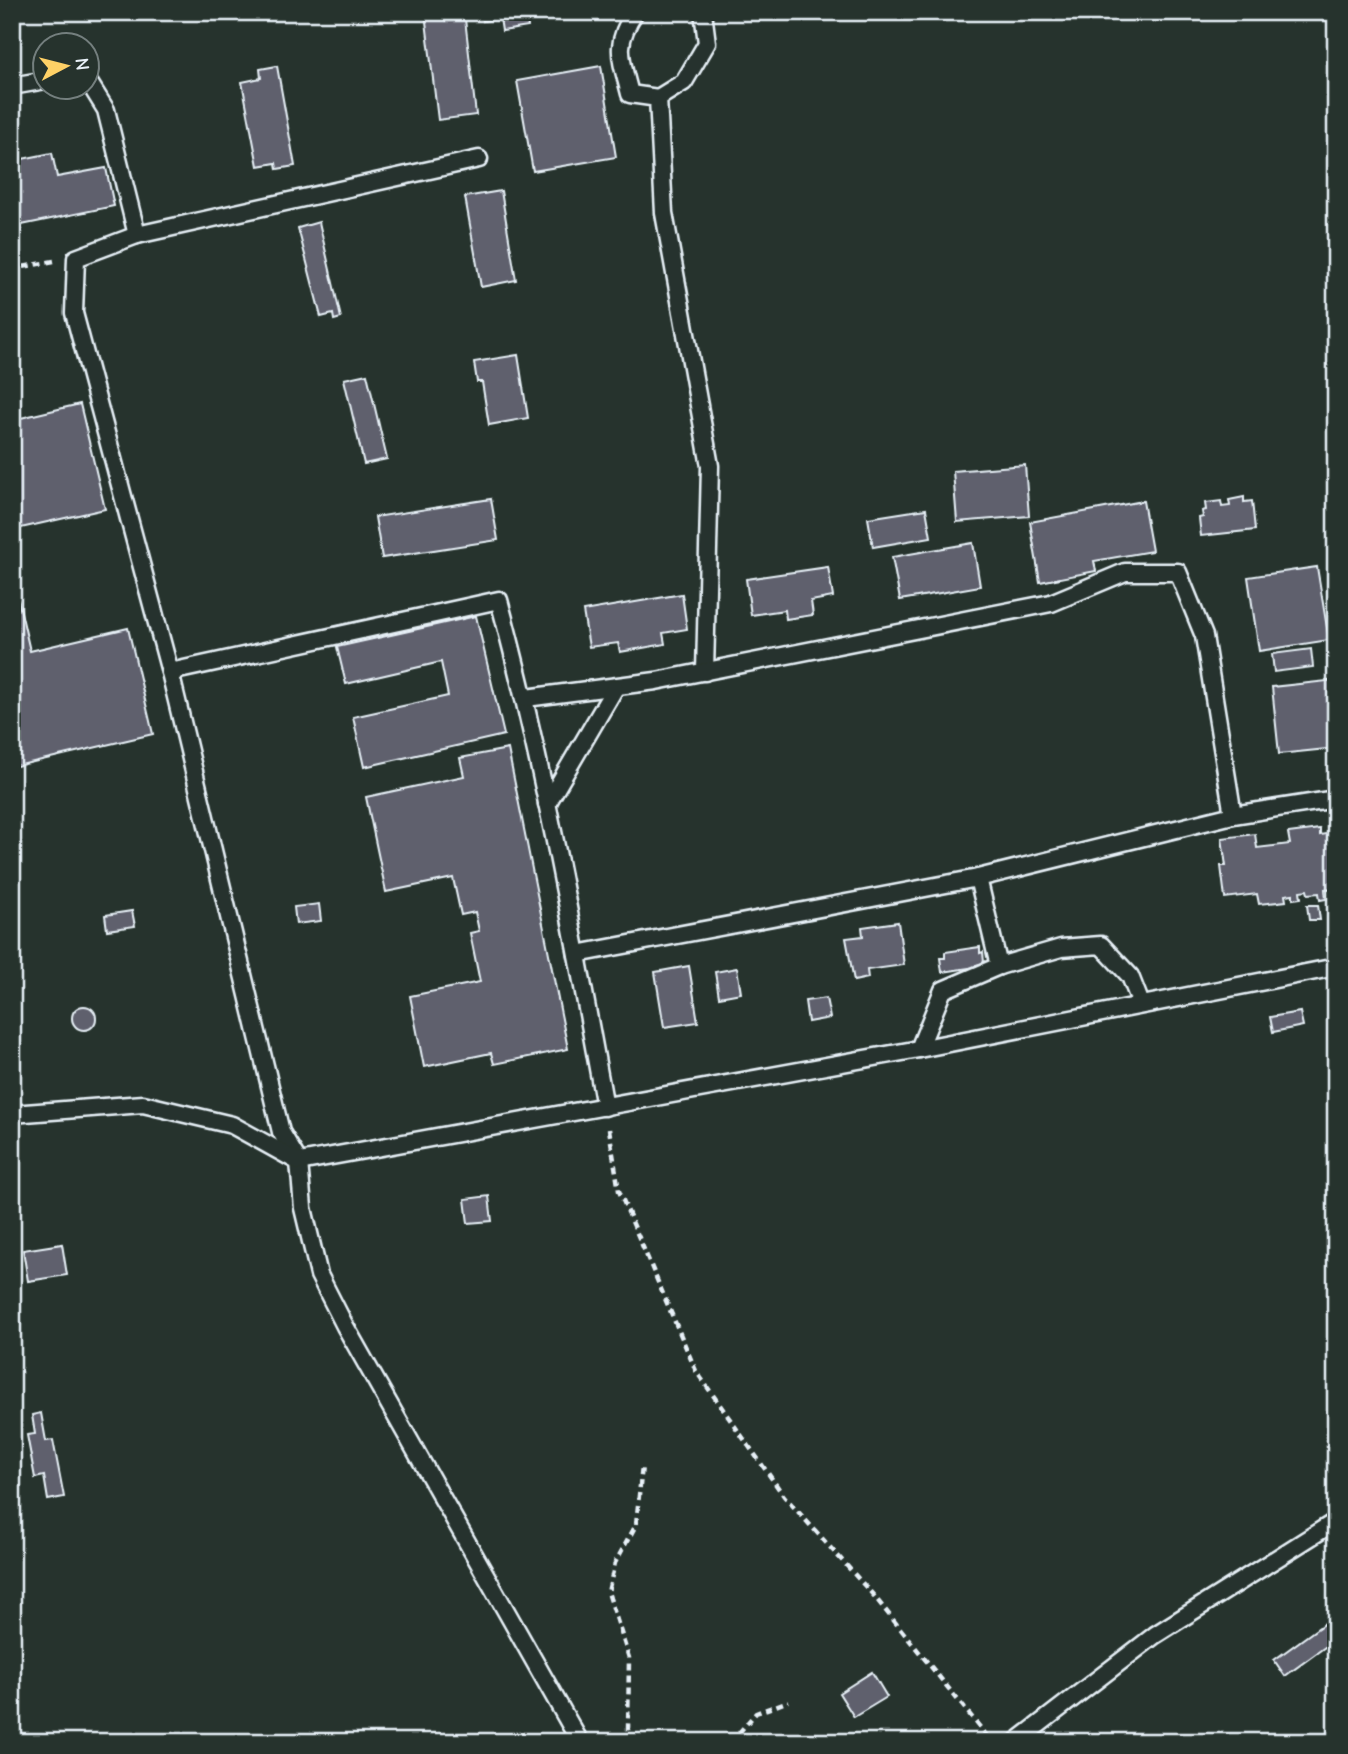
<svg xmlns="http://www.w3.org/2000/svg" width="1348" height="1754" font-family="'Comic Neue',sans-serif">
	<rect width="100%" height="100%" fill="#26332d"/>
	<filter id="ink" filterUnits="userSpaceOnUse"><feTurbulence type="fractalNoise" baseFrequency=".0143" numOctaves="2"/><feDisplacementMap in="SourceGraphic" scale="14" xChannelSelector="R" yChannelSelector="G"/><feConvolveMatrix kernelMatrix="1 2 1 2 8 2 1 2 1" color-interpolation-filters="sRGB"/></filter>
	<g filter="url(#ink)">
		<g fill="#5f606d" stroke="#e8f1f8" stroke-width="2">
			<path d="M445,12l1,9 19,-2 11,96 -38,5 -13,-107z"/>
			<path d="M481,12h45l2,15 -26,4 -2,-13 -17,3z"/>
			<path d="M277,66l18,100 -18,3 -1,-6 -18,3 -16,-84 19,-4 -1,-9z"/>
			<path d="M601,66l15,91 -83,14 -16,-90z"/>
			<path d="M52,153l5,24 49,-9 8,38 -102,21v-66z"/>
			<path d="M501,191l15,89 -35,7 -16,-90z"/>
			<path d="M319,222l22,96 -7,2 -1,-6 -12,3 -23,-89z"/>
			<path d="M518,355l10,63 -39,7 -7,-43h-5l-3,-20z"/>
			<path d="M367,374l20,85 -23,5 -20,-85z"/>
			<path d="M80,404l25,105 -93,21v-110z"/>
			<path d="M1025,465l4,51 -72,6 -4,-51z"/>
			<path d="M1244,497v5l8,-1 3,29 -54,6 -2,-18 4,-1 -1,-6 4,-1 -1,-7 16,-2 1,6 8,-1 -1,-6z"/>
			<path d="M491,499l7,41 -116,18 -7,-41z"/>
			<path d="M1143,501l9,50 -58,10 2,10 -56,11 -10,-60z"/>
			<path d="M926,509l5,28 -58,10 -5,-29z"/>
			<path d="M973,543l7,43 -80,14 -8,-43z"/>
			<path d="M828,567l5,30 -22,4 2,14 -27,4 -1,-9 -34,5 -5,-36z"/>
			<path d="M1317,567l12,73 -70,11 -11,-74z"/>
			<path d="M12,573l18,78 98,-23 25,106 -141,33z"/>
			<path d="M682,594l5,35 -24,4 2,11 -45,8 -2,-9 -29,4 -6,-36z"/>
			<path d="M476,616l28,119 -140,32 -11,-50 95,-21 -7,-34 -95,22 -9,-37z"/>
			<path d="M1311,649l2,18 -39,5 -2,-18z"/>
			<path d="M1336,680v68l-57,6 -7,-67z"/>
			<path d="M508,749l60,300 -74,15 -3,-11 -67,14 -14,-71 70,-14 -10,-49 9,-2 -4,-19 -14,3 -8,-37 -67,14 -20,-95 98,-21 -4,-18z"/>
			<path d="M1320,829v6l13,-2 3,18v37l-11,1 1,10 -6,1 -1,-7 -11,1 -1,-4 -7,1 1,7 -8,1v-5l-8,1 1,6 -27,3 -2,-10 -32,4 -4,-32h5l-4,-28 33,-4 2,14 33,-4 -2,-11z"/>
			<path d="M319,904l2,17 -25,3 -2,-17z"/>
			<path d="M1307,905h11l2,15h-11z"/>
			<path d="M132,911l3,15 -28,4 -2,-15z"/>
			<path d="M898,922l6,43 -37,5 1,8 -14,3 -8,-43 17,-2 -1,-9z"/>
			<path d="M980,947v6l3,-1 1,11 -8,2v2l-34,5 -2,-14h5v-6z"/>
			<path d="M689,966l9,56 -34,5 -9,-55z"/>
			<path d="M737,968l4,25 -22,4 -4,-25z"/>
			<path d="M826,998l4,20 -22,4 -3,-21z"/>
			<circle cx="84" cy="1018" r="12"/>
			<path d="M1300,1012l3,14 -30,6 -3,-15z"/>
			<path d="M489,1196l3,25 -24,2 -3,-24z"/>
			<path d="M62,1244l5,31 -39,6 -5,-31z"/>
			<path d="M41,1413l5,28 7,-1 11,57 -16,3 -4,-24 -9,2 -8,-43 8,-1 -3,-19z"/>
			<path d="M1336,1615v24l-51,37 -11,-16z"/>
			<path d="M872,1672l15,25 -33,20 -15,-24z"/>
		</g>
		<g fill="none" stroke-linecap="round" stroke-linejoin="round">
			<g stroke="#e8f1f8" stroke-width="21">
				<g id="lane">
					<path d="M635,12c-22,33 -14,46 -5,82l28,4 6,115 46,253 -5,206"/>
					<path d="M88,81l18,29 31,125"/>
					<path d="M12,86l34,-6"/>
					<path d="M658,98l26,-16 23,-39 -4,-31"/>
					<path d="M479,159l-342,76 -61,23 -2,55 96,359 111,460 18,30 4,46 16,67 26,51 235,416"/>
					<path d="M170,672l329,-72c45,167 75,337 106,507"/>
					<path d="M526,698l130,-17 395,-78 74,-31h53l26,64 29,179"/>
					<path d="M547,804l68,-116"/>
					<path d="M978,878l21,88"/>
					<path d="M577,954l401,-76 255,-63 103,-16"/>
					<path d="M919,1049l24,-59 56,-24 62,-18 40,-3 29,31 11,28"/>
					<path d="M12,1114l131,-10 89,21 67,37 620,-113 417,-82"/>
					<path d="M1016,1742l139,-107 181,-114"/>
				</g>
			</g>
			<g stroke="#e8f1f8" stroke-width="4.5" stroke-dasharray="7 5" stroke-linecap="butt">
				<path d="M12,269l42,-8"/>
				<path d="M609,1129l10,62 77,180 88,125 90,100 117,145"/>
				<path d="M631,1742l-3,-11 1,-73 -21,-66 7,-29 21,-38 6,-59"/>
				<path d="M731,1742l25,-29 33,-12"/>
			</g>
			<use href="#lane" stroke="#26332d" stroke-width="16"/>
		</g>
	</g>
	<rect width="1348" height="1754" fill="none" stroke="#26332d" stroke-width="42"/>
	<rect x="21" y="21" width="1306" height="1712" fill="none" stroke="#e8f1f8" stroke-width="2.5" filter="url(#ink)"/>
	<g transform="translate(66 66) rotate(83)"><circle r="33" fill="#26332d" stroke="#747f7e" stroke-width="2"/>
	<path d="M0-5L12 26L0 18L-12 26Z" fill="#ffd166"/>
	<text y="-10" font-size="19" font-weight="bold" text-anchor="middle" fill="#e8f1f8">N</text>
	</g>
</svg>
